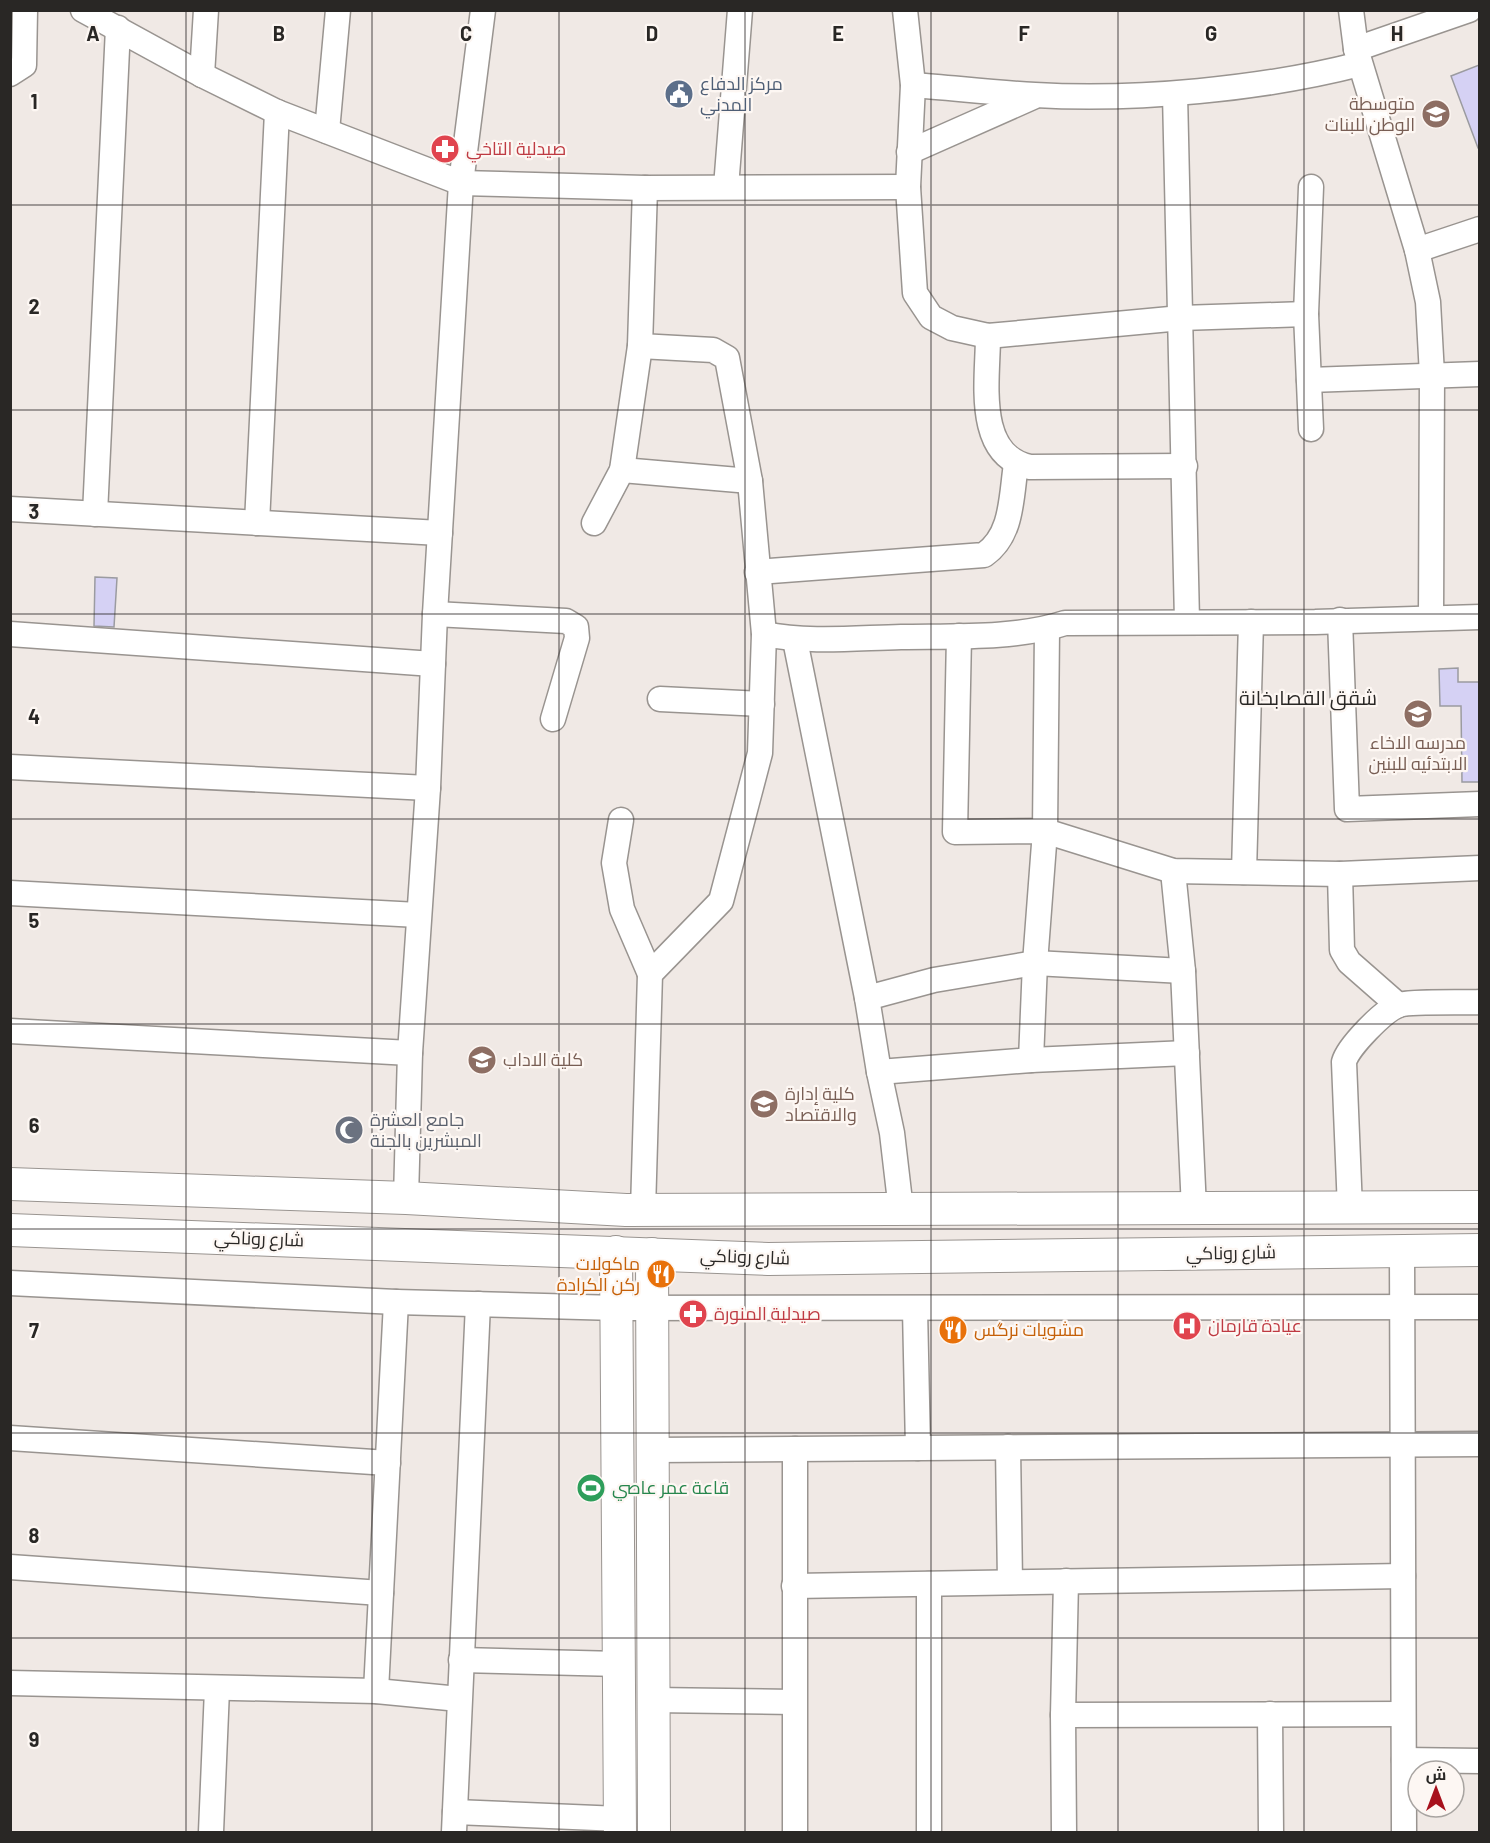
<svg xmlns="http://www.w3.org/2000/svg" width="1490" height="1843" font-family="Barlow,Cairo,sans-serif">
	<rect width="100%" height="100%" fill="#f0e9e5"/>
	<g fill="#d5d1f4" stroke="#9b9ba0" stroke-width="1.5">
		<path d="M1479,65v83h-1l-27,-72z"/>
		<path d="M95,577l22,1 -3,49 -20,-1z"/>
		<path d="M1458,668v14h21v100h-17l-1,-76h-21l-1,-37z"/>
	</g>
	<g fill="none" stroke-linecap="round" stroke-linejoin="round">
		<g stroke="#999490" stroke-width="27">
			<g id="minor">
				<path d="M83,10l119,65 75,37 184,71 184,5 263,-1"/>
				<path d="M905,10l8,75 -5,102 7,106 16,24 21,11 36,8 193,-18 125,-4"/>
				<path d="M1351,10l5,39 61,201 11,52 4,73 -1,242"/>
				<path d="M1356,49l113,-39"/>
				<path d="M10,74l14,-9 1,-55"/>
				<path d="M202,75l4,-65"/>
				<path d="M913,85c41,3 81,8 122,10 100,6 228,-6 325,-31"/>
				<path d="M1175,94l12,527"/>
				<path d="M327,131l11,-121"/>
				<path d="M909,152l124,-55"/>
				<path d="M726,187l14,-177"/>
				<path d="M1311,187l-5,127 5,115"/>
				<path d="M1417,250l63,-21"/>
				<path d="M988,336c0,43 -14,119 42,131l155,-1"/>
				<path d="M640,346l73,4 14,8 23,123 14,153 -4,119 -39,148 -71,73 -7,236"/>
				<path d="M1309,380l171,-6"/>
				<path d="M622,470l128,11"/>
				<path d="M10,509l430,24"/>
				<path d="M95,514l23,-486"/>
				<path d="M257,523l20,-411"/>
				<path d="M594,523l28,-53 18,-124 5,-158"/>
				<path d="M757,572l227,-17c29,-20 27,-58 32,-91"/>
				<path d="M435,614l131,7 10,6 1,11 -24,81"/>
				<path d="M1340,620l7,189 133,-5"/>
				<path d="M10,634l423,30"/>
				<path d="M764,634c45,9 91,4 137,3 51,-1 115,2 164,-14l250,-1 165,-5"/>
				<path d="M959,636l-4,196 90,-1 128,40 167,3 140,-6"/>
				<path d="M795,640l72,358 12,74 13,61 9,77"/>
				<path d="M660,699l102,5"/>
				<path d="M10,767l418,21"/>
				<path d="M621,820l-7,43 8,46 28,65"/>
				<path d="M1173,871l10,100 11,238"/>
				<path d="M1244,872l7,-250"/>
				<path d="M1340,874l2,76 7,12 49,43"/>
				<path d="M10,893l408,22"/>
				<path d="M867,998l67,-18 101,-17 148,8"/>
				<path d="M10,1031l400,22"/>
				<path d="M1031,1060l4,-97 10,-132 2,-202"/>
				<path d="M879,1072l152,-12 156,-7"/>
				<path d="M406,1198l4,-145 18,-265 7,-174 26,-431 22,-173"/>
				<path d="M1350,1209l-6,-147c4,-15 40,-52 55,-57 11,-4 65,-2 81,-3"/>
				<path d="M1402,1251l2,581"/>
				<path d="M10,1283l386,19 221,6 863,-1"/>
				<path d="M915,1309l3,139"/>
				<path d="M10,1438l378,25"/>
				<path d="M1008,1447l2,135"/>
				<path d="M653,1450l827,-6"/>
				<path d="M10,1567l371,26"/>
				<path d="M929,1584v248"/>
				<path d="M794,1586l609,-10"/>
				<path d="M461,1660l158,4"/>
				<path d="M10,1683l366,8 83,8"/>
				<path d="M376,1691l20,-389"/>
				<path d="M653,1700l141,2"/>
				<path d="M1270,1714l1,118"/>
				<path d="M1063,1715l3,-134"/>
				<path d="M1404,1760l76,1"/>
				<path d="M455,1812l165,7"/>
				<path d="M211,1832l6,-143"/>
				<path d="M454,1832l24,-528"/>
				<path d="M795,1832v-383"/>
				<path d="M1064,1832l-1,-117 340,-1"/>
			</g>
		</g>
		<g stroke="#999490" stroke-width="34">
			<g id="major">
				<path d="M10,1184l396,14 220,12 854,-3"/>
				<path d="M10,1230l758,29 712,-9"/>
				<path d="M616,1252l4,580"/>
				<path d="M652,1254l2,578"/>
			</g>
		</g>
		<use href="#minor" stroke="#fff" stroke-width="24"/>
		<use href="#major" stroke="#fff" stroke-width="32"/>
	</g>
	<path fill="none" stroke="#292725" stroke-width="1.5" stroke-opacity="0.55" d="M186,10v1822M372,10v1822M559,10v1822M745,10v1822M931,10v1822M1118,10v1822M1304,10v1822M10,205h1470M10,410h1470M10,614h1470M10,819h1470M10,1024h1470M10,1229h1470M10,1433h1470M10,1638h1470"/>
	<defs>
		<g id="civic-disc" transform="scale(1.5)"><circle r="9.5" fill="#5c6f8a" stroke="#fdf7f3"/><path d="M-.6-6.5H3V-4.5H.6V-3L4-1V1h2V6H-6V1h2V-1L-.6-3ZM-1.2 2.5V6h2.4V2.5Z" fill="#fff"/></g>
		<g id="school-disc" transform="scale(1.5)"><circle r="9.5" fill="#8d6e63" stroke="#fdf7f3"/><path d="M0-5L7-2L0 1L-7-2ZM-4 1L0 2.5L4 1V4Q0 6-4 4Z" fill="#fff"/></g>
		<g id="pharmacy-disc" transform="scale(1.5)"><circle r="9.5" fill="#e0444e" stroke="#fdf7f3"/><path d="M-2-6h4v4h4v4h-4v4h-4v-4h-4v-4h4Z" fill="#fff"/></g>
		<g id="university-disc" transform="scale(1.5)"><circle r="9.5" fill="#8d6e63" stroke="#fdf7f3"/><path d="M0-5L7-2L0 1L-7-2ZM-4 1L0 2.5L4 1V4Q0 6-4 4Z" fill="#fff"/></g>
		<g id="mosque-disc" transform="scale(1.5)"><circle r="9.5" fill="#6b7280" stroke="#fdf7f3"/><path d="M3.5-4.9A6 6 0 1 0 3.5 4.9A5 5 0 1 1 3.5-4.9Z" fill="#fff"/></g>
		<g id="restaurant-disc" transform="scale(1.5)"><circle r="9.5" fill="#e8710a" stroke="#fdf7f3"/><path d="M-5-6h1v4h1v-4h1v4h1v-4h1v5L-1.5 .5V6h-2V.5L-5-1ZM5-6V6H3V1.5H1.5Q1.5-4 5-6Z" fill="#fff"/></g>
		<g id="hospital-disc" transform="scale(1.5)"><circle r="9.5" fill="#e0444e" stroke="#fdf7f3"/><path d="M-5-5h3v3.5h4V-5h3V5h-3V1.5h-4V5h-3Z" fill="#fff"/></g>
		<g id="stadium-disc" transform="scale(1.5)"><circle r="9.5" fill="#2e9e5b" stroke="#fdf7f3"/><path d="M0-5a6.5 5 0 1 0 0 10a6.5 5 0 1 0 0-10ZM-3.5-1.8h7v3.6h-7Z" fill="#fff"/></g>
	</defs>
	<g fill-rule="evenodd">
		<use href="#civic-disc" x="679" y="94"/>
		<use href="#school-disc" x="1436" y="114"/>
		<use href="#pharmacy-disc" x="445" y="149"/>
		<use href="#school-disc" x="1418" y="714"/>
		<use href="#university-disc" x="482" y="1060"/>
		<use href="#university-disc" x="764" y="1104"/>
		<use href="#mosque-disc" x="349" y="1130"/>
		<use href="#restaurant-disc" x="661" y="1274"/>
		<use href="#pharmacy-disc" x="693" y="1314"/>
		<use href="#hospital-disc" x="1187" y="1326"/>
		<use href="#restaurant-disc" x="953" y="1330"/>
		<use href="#stadium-disc" x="591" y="1488"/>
	</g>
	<g text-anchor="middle" stroke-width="4.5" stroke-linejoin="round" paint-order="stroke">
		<g font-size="18" fill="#4e5e75" stroke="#fdf7f3" text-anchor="start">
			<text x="700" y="90">مركز الدفاع<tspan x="700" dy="21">المدني</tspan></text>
		</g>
		<g font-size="18" fill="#785e54" stroke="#fdf7f3" text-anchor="start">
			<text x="1415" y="110" text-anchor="end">متوسطة<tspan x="1415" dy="21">الوطن للبنات</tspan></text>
			<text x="1418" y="749" text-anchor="middle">مدرسه الاخاء<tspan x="1418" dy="21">الابتدئيه للبنين</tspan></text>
			<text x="503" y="1066">كلية الاداب</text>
			<text x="785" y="1100">كلية إدارة<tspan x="785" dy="21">والاقتصاد</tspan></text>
		</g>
		<g font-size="18" fill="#be3a42" stroke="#fdf7f3" text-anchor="start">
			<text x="466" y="155">صيدلية التاخي</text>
			<text x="714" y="1320">صيدلية المنورة</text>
			<text x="1208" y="1332">عيادة قارمان</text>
		</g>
		<g font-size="18" fill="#5b616d" stroke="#fdf7f3" text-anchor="start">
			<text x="370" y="1126">جامع العشرة<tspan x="370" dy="21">المبشرين بالجنة</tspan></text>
		</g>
		<g font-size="18" fill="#292725" stroke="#fdf7f3">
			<text transform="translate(259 1239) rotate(2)" y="6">شارع روناكي</text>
			<text transform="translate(1231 1253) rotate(-1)" y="6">شارع روناكي</text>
			<text transform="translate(745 1257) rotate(2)" y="6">شارع روناكي</text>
		</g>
		<g font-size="18" fill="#c56008" stroke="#fdf7f3" text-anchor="end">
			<text x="640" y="1270">ماكولات<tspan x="640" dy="21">ركن الكرادة</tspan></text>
			<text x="974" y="1336" text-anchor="start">مشويات نرگس</text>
		</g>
		<g font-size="18" fill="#27864d" stroke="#fdf7f3" text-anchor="start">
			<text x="612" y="1494">قاعة عمر عاصي</text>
		</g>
		<g font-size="20" fill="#292725" stroke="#fdf7f3">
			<text x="1308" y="705">شقق القصابخانة</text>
		</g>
	</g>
	<g font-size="20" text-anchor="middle" font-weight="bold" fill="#292725" stroke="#fdf7f3" stroke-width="4.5" stroke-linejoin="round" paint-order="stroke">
		<text x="93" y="41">A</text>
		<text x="279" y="41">B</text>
		<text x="466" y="41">C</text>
		<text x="652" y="41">D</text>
		<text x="838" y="41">E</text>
		<text x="1024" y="41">F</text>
		<text x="1211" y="41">G</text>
		<text x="1397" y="41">H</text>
		<text x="34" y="109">1</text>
		<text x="34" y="314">2</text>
		<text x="34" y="519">3</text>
		<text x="34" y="724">4</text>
		<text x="34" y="928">5</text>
		<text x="34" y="1133">6</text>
		<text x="34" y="1338">7</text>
		<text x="34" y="1543">8</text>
		<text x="34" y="1747">9</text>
	</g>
	<rect width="1490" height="1843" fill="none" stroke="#292725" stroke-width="24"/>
	<g transform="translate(1436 1789)"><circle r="28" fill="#fdf7f3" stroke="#a8a4a1" stroke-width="1.5"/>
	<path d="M0-4.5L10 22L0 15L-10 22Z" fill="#a7111d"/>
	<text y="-9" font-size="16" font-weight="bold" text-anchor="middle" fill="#292725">ش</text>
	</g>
</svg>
